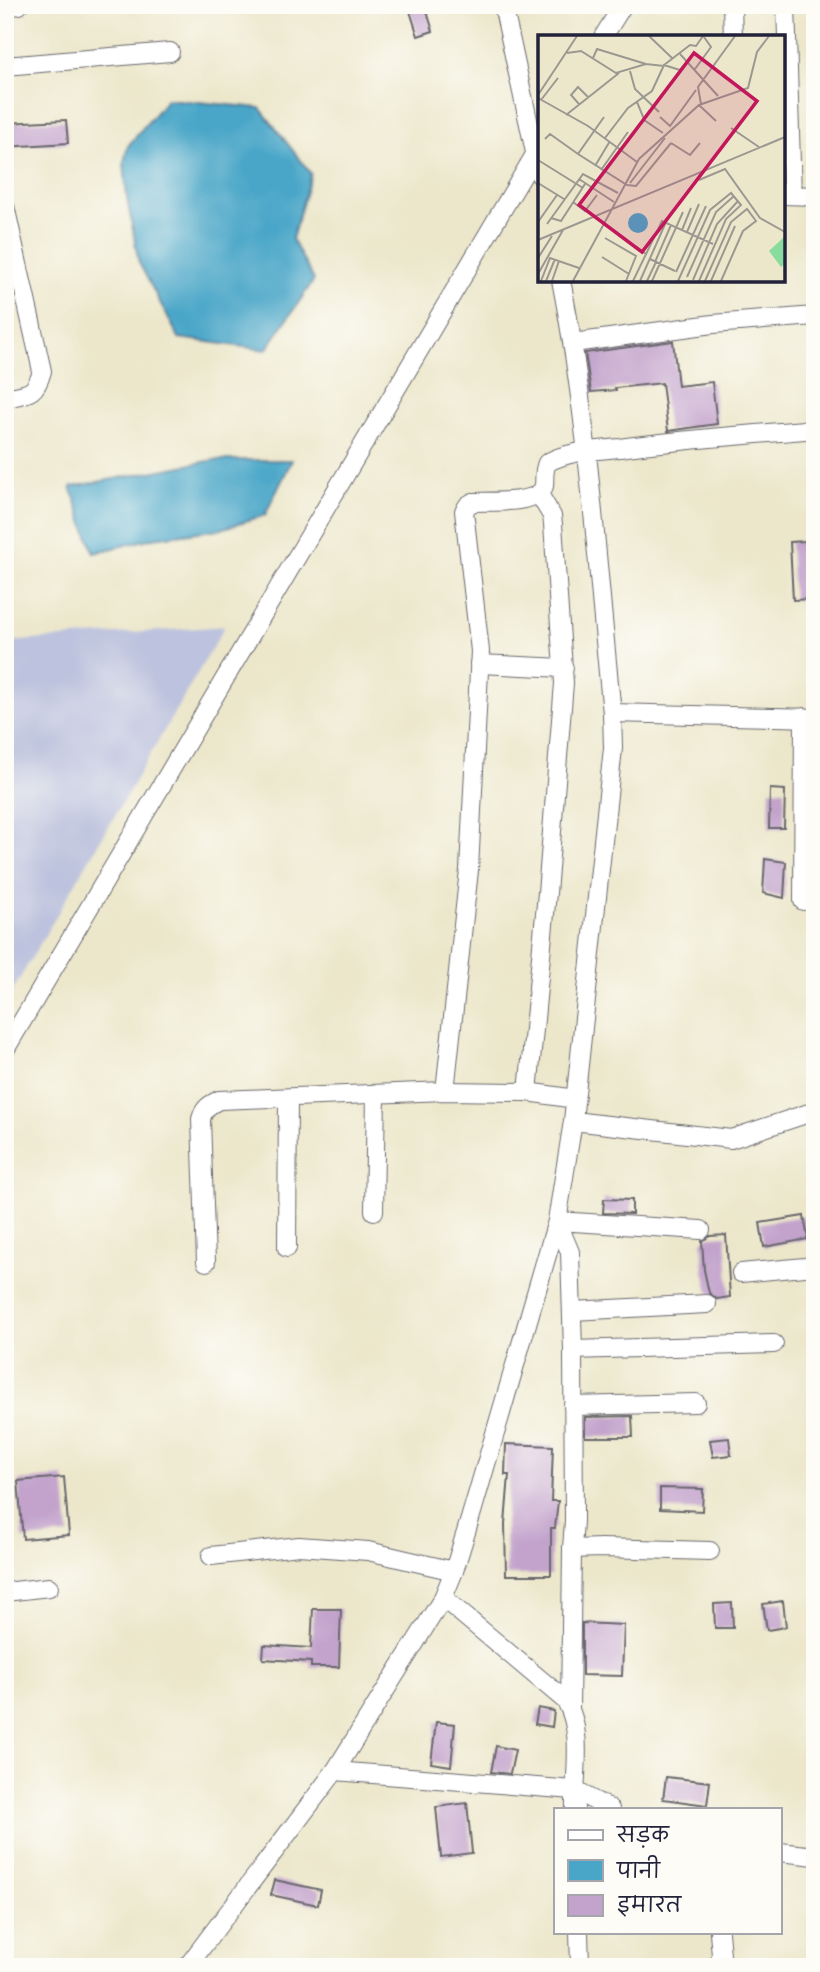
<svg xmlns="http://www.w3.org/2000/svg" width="820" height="1972" font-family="'Architects Daughter','Playpen Sans Deva',sans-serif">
	<rect width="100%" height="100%" fill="#fdfcf7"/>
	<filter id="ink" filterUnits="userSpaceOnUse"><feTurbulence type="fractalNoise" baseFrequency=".0143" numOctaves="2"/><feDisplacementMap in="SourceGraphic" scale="14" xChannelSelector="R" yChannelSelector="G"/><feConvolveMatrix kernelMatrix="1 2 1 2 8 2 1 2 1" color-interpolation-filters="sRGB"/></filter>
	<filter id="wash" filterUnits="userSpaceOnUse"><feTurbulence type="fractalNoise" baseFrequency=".00686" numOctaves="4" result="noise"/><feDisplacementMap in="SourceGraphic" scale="28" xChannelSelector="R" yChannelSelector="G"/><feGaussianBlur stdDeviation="1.57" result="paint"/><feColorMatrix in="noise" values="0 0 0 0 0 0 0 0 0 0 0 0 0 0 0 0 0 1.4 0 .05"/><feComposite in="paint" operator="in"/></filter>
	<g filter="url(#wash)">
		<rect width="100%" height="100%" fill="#ece7cb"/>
		<path fill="#bdc3de" d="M225,626l-220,378v-362z"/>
		<g fill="#4aa6c8" stroke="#366482" stroke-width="2">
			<path d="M167,99l93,9 51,66 -19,65 22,41 -48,70 -87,-12 -40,-75 -12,-65 -3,-36 4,-16z"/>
			<path d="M214,460h78l-27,55 -44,14 -68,9 -59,15 -23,-66z"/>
		</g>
		<g id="blocks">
			<g fill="#c3a3cc">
				<path d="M418,5h7l8,26 -15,5 -9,-28z"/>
				<path d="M66,120l2,23 -63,4v-24z"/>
				<path d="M673,341l5,45 34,-4 5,42 -49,7 -6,-48 -47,5 1,2 -25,2 -6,-39z"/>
				<path d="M807,541l3,58 -17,1 -3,-58z"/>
				<path d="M770,789l15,1 -1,38h-15z"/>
				<path d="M765,859l21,3 -2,36 -21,-5z"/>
				<path d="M604,1199l28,1v14l-29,-1z"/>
				<path d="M804,1216l4,23 -44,8 -4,-24z"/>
				<path d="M726,1235l4,62 -13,2 -8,-6 -5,-23 -2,-29 8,-5z"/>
				<path d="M632,1416l1,21h-48v-20z"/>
				<path d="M729,1438l2,17 -18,2 -3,-17z"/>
				<path d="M506,1444l47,2 -2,55h7l-3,27h-4v47h-45l-1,-51 4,-49h-4z"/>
				<path d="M64,1477l5,58 -46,4 -5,-58z"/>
				<path d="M660,1488l43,1 -1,22 -42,-2z"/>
				<path d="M783,1601l3,26 -19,3 -4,-26z"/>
				<path d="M732,1603l1,25h-18l-1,-24z"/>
				<path d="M313,1609h28l-2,58h-28v-5l-48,-3 1,-14 47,3z"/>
				<path d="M582,1623l42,2 -2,51 -40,-1z"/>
				<path d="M538,1708l16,3 -2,16 -17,-3z"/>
				<path d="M436,1722l19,2 -4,42 -20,-3z"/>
				<path d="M496,1746l19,4 -5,24 -19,-2z"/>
				<path d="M666,1777l44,5 -3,23 -44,-6z"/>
				<path d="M467,1803l5,50 -31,4 -5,-50z"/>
				<path d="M275,1880l46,10 -3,15 -47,-10z"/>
			</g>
		</g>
	</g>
	<g filter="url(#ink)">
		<use href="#blocks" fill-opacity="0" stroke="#69676d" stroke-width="2"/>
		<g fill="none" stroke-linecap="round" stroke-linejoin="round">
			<g stroke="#69676d" stroke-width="20">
				<g id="minor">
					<path d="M503,5l37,170"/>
					<path d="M732,5l1,32"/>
					<path d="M786,5l6,190"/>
					<path d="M5,7l14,-2"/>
					<path d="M603,37l20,-32"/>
					<path d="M5,66l165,-14"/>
					<path d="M783,195l32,1"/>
					<path d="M5,206l37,165c-7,25 -14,22 -37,27"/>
					<path d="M573,343l140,-19 102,-8"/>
					<path d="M479,664l85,4"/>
					<path d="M612,713l203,5"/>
					<path d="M803,901l1,-184"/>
					<path d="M5,1050l535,-904"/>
					<path d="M445,1091l24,-221 11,-219 -16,-140 4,-6 5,-3c16,-1 66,3 71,-16 1,-8 -1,-14 3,-23 20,-12 50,-13 73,-15 65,-9 130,-13 195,-19"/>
					<path d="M528,1092l19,-199 17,-210 -11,-159 -1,-8 -13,-22"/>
					<path d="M573,1121l158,18 84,-28"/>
					<path d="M374,1211l2,-117"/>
					<path d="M287,1248l1,-150"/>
					<path d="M206,1262l-5,-143c3,-11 8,-14 18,-19l226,-9 83,1 47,7"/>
					<path d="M741,1273l74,-7"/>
					<path d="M572,1311l135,-7"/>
					<path d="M573,1350l201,-6"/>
					<path d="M573,1406l123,-3"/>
					<path d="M572,1549l29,-1 109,3"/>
					<path d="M211,1556l88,-10 69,5 86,20"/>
					<path d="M5,1592l44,-5"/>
					<path d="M443,1598l123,103c18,32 8,72 9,108"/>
					<path d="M570,1709l2,-160 2,-28 -1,-171 -3,-98 -13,-31 144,9"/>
					<path d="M335,1771l239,19 36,19"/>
					<path d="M780,1852l35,4"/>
					<path d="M579,1932l1,35"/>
					<path d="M719,1932l3,35"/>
					<path d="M187,1967l148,-196 108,-173 11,-27 16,-52 87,-298 16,-100 40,-373 -1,-35c-15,-144 -23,-292 -51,-433"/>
				</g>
			</g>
			<use href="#minor" stroke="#fff" stroke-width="18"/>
		</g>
	</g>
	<g transform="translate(538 35)">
		<rect width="247" height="247" fill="#ece7cb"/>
		<path d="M247,201v28l-4,3 -12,-16z" fill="#88dc9e"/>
		<path d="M90 188a10 10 0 1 1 20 0a10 10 0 1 1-20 0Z" fill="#4aa6c8"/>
		<path fill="none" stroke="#9b9891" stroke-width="2" d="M111,1l23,22M29,18l14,-2 35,22 30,-9 18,2M142,19l38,42M55,23l4,-9 49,15M126,30l26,-20 6,1 7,-10M157,34l16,-22 -7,-10M92,36l5,18 24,23M0,60l39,-59M0,63l50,28 49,36M3,65l17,-22M41,69l-8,-9 7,-8 10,10M163,69l-3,-17 37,-51M161,70l17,16M28,80l53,-42M66,82l-26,37 49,31 9,1 35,-43M122,82l10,9 26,-36M106,85l19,13M193,93l28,19M97,96l9,-12 -7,-17M67,103l23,-30 24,-17 12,-26 16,5 7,-8M7,104l5,-5 28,20M133,108l19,12 10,-12M0,125l45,28M57,131l15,-25M63,135l27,-38M41,144l35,23M161,145l26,-11 35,49 25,14M0,148l26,16M92,148l35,-45M35,167l12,9 12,-16M13,183l10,3 24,-37M0,187l19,-27M9,189l36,-50 35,19M144,195l9,-22M149,197l12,-28M67,203l31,18 -10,25M0,205l247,-103M90,207l18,12M64,222l27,17M0,223l14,-22M112,224l25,12M117,227l16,-37M138,237l30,-66M0,239l25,-44M149,242l29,-65 18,-16M155,245l24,-56 21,-23M3,246l9,-23 29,10M8,246l9,-22M14,246l7,-20M35,246l66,-122 60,-54 49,-17 9,-36 12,-16M95,246l29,-60 51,23M102,246l26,-59M109,246l9,-19M114,246l31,-69M140,246l32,-71 21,-17 10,12 -15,14 -27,62M167,246l26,-59 16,-13 9,12 -13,10 -22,50M173,246l24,-55"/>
		<path fill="#c2185b" fill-opacity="0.15" stroke="#c2185b" stroke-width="3.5" d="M156,18l63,48 -115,151 -63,-47z"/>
		<rect width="247" height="247" fill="none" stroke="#22223b" stroke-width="3.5"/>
	</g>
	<rect width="820" height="1972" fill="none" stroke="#fdfcf7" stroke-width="28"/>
	<rect x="554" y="1808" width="228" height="126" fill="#fdfcf7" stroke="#a5a5ac" stroke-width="2"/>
	<rect x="568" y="1830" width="35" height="10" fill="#ffffff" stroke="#a5a5ac" stroke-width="2"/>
	<text x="617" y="1842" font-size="21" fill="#22223b">सड़क</text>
	<rect x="568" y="1860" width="35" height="21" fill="#4aa6c8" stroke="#a5a5ac" stroke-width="2"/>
	<text x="617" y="1878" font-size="21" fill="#22223b">पानी</text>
	<rect x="568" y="1895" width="35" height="21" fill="#c3a3cc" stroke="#a5a5ac" stroke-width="2"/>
	<text x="617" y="1912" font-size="21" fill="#22223b">इमारत</text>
</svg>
